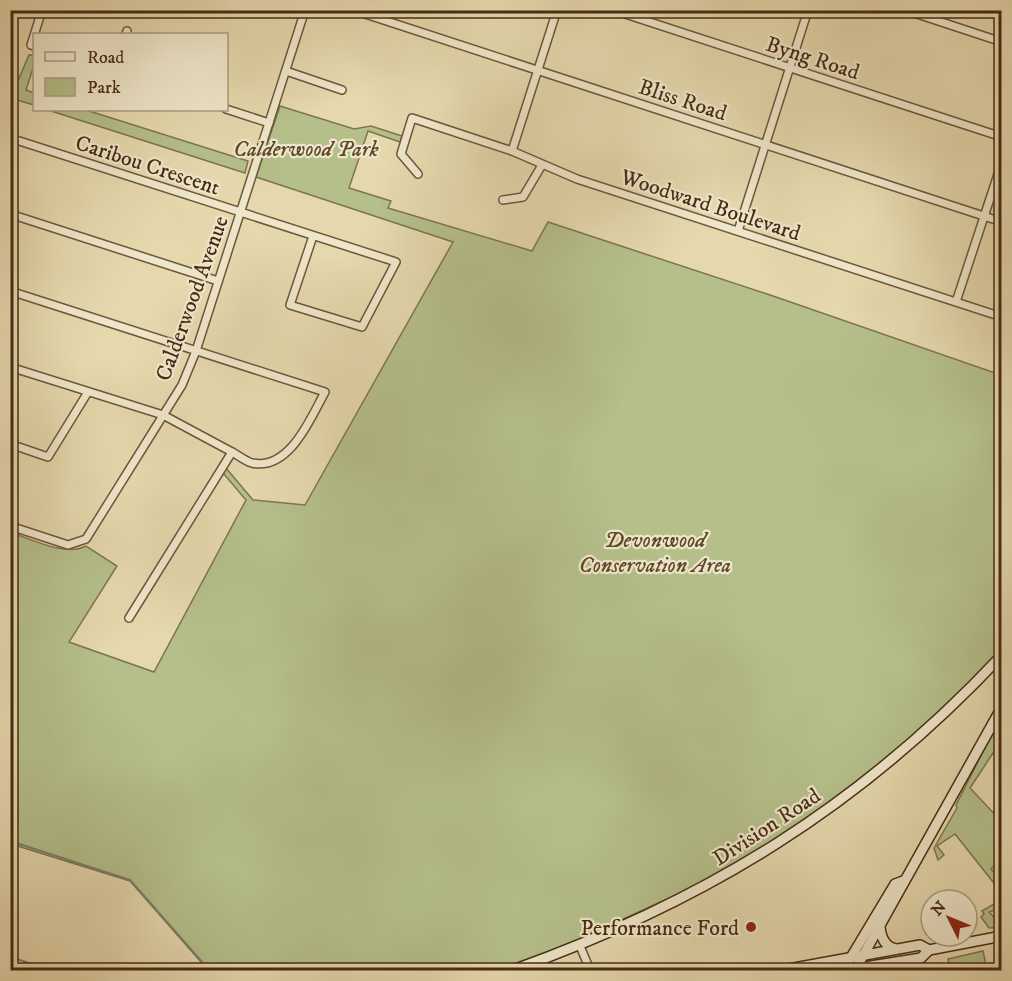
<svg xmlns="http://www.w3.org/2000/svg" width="1012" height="981" font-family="'IM FELL DW Pica',serif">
	<rect width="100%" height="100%" fill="#e5d8ad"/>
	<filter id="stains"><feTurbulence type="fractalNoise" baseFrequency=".00333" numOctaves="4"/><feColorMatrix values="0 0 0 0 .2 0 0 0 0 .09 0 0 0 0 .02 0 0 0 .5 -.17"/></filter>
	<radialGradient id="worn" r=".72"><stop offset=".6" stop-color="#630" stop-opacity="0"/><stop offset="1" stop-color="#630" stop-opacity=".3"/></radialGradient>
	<g fill="#b5bf8a" stroke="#7e754e" stroke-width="1.5">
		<path d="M29,55h5v10l-8,25 8,3v12l-17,-5 -6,21v-32l3,1z"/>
		<path d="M280,106l74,23 17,-3 31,10 -2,6 -32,-11 -19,57 42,13 -3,7 144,43 16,-29 228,75 225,78 1,276 -41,43 -112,97 -120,80 -165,75 -65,24h-291l-78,-89 -119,-37 -1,-312c21,7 55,25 76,14l31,20 -48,76 85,30 92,-172 -23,-27 3,-5 27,32 52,5 148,-263 -197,-65z"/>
		<path d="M48,110h38l162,51 -3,12z"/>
		<path d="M1001,733v8l-31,47 31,33v37l-10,11 10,11v12l-46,-58 -18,12 7,9 -6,5 -4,-12 23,-40 -1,-3 36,-71z"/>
		<path d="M994,904l4,5 -9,3 8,8 4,-3v10l-12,1 -8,-11 3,-3 -2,-3z"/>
		<path d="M983,951l4,19h-37l-2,-11z"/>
	</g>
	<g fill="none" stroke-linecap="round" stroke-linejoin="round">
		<g stroke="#778070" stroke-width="2">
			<path d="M10,841l120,39 79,90"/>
			<path d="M10,957l41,13"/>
		</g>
		<g stroke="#6f563a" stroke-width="10">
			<g id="street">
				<path d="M353,10l649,212"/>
				<path d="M613,10l389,127"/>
				<path d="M905,10l97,32"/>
				<path d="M126,34l1,-3"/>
				<path d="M34,46l-3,-1 11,-35"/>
				<path d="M286,71l56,19"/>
				<path d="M226,109l43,14"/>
				<path d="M10,138l386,124 -34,65 -72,-22 23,-69"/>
				<path d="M512,151l45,-141"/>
				<path d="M418,174l-17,-20 11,-36 100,33 65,28 425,138"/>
				<path d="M503,200l20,-3 19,-32"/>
				<path d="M10,214l208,67"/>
				<path d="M738,231l70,-221"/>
				<path d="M10,291l315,101c-14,25 -35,79 -73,71 -7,-2 -14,-8 -20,-11l-103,166"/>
				<path d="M956,302l46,-140"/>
				<path d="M10,367l153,48 69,37"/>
				<path d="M10,444l38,13 40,-65"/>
				<path d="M10,526l58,19 18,-6 96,-154 14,-34 109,-341"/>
				<path d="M580,946l10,24"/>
			</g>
		</g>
		<g stroke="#482b13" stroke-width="12">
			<g id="secondary">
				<path d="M880,927c1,10 5,20 16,22"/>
				<path d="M850,959l45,-75 8,-3"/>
				<path d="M513,970c193,-69 348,-164 489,-315"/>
				<path d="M783,970l137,-25 9,5"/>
				<path d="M846,970l75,-12 8,-8 73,-14"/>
				<path d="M855,970l147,-263"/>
			</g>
		</g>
		<use href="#street" stroke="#eee6ca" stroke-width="7"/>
		<use href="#secondary" stroke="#eee6ca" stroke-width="9"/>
	</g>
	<circle fill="#8f2418" stroke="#eee6ca" stroke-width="2" cx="751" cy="927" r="6"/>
	<g text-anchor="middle" stroke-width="4.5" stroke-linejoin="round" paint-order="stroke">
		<g font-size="22" fill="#482b13" stroke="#eee6ca">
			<text transform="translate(813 57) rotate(18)" y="8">Byng Road</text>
			<text transform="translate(683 99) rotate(18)" y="8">Bliss Road</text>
			<text transform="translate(148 164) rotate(18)" y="8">Caribou Crescent</text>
			<text transform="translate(711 204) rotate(18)" y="8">Woodward Boulevard</text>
			<text transform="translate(191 298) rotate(-70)" y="8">Calderwood Avenue</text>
			<text transform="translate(766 826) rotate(-33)" y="8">Division Road</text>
		</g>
		<g font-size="22" font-style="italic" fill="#5e492b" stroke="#eee6ca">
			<text x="306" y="156">Calderwood Park</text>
			<text x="655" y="547">Devonwood<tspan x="655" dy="25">Conservation Area</tspan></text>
		</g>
		<g font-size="22" fill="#482b13" stroke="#eee6ca" text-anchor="end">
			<text x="739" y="935">Performance Ford</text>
		</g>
	</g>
	<rect width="1012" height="981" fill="none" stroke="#e5d8ad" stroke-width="36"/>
	<rect x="12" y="12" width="988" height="957" fill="none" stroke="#482b13" stroke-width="3"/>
	<rect x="18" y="18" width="976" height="945" fill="none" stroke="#482b13" stroke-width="1.5"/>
	<rect x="33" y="33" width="195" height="78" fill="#eee6ca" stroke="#ac9b81" stroke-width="1.5"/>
	<rect x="45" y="52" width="30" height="9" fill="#eee6ca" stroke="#ac9b81" stroke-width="1.5"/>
	<text x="87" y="63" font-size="18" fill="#482b13">Road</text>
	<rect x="45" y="78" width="30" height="18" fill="#b5bf8a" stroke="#ac9b81" stroke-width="1.5"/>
	<text x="87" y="93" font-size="18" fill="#482b13">Park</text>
	<g transform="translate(949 918) rotate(313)"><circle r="28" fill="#eee6ca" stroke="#ac9b81" stroke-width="1.5"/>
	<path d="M0-4.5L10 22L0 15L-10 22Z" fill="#8f2418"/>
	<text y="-9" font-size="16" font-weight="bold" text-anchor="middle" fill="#482b13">N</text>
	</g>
	<rect width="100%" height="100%" filter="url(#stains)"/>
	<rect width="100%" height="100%" fill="url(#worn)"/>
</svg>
